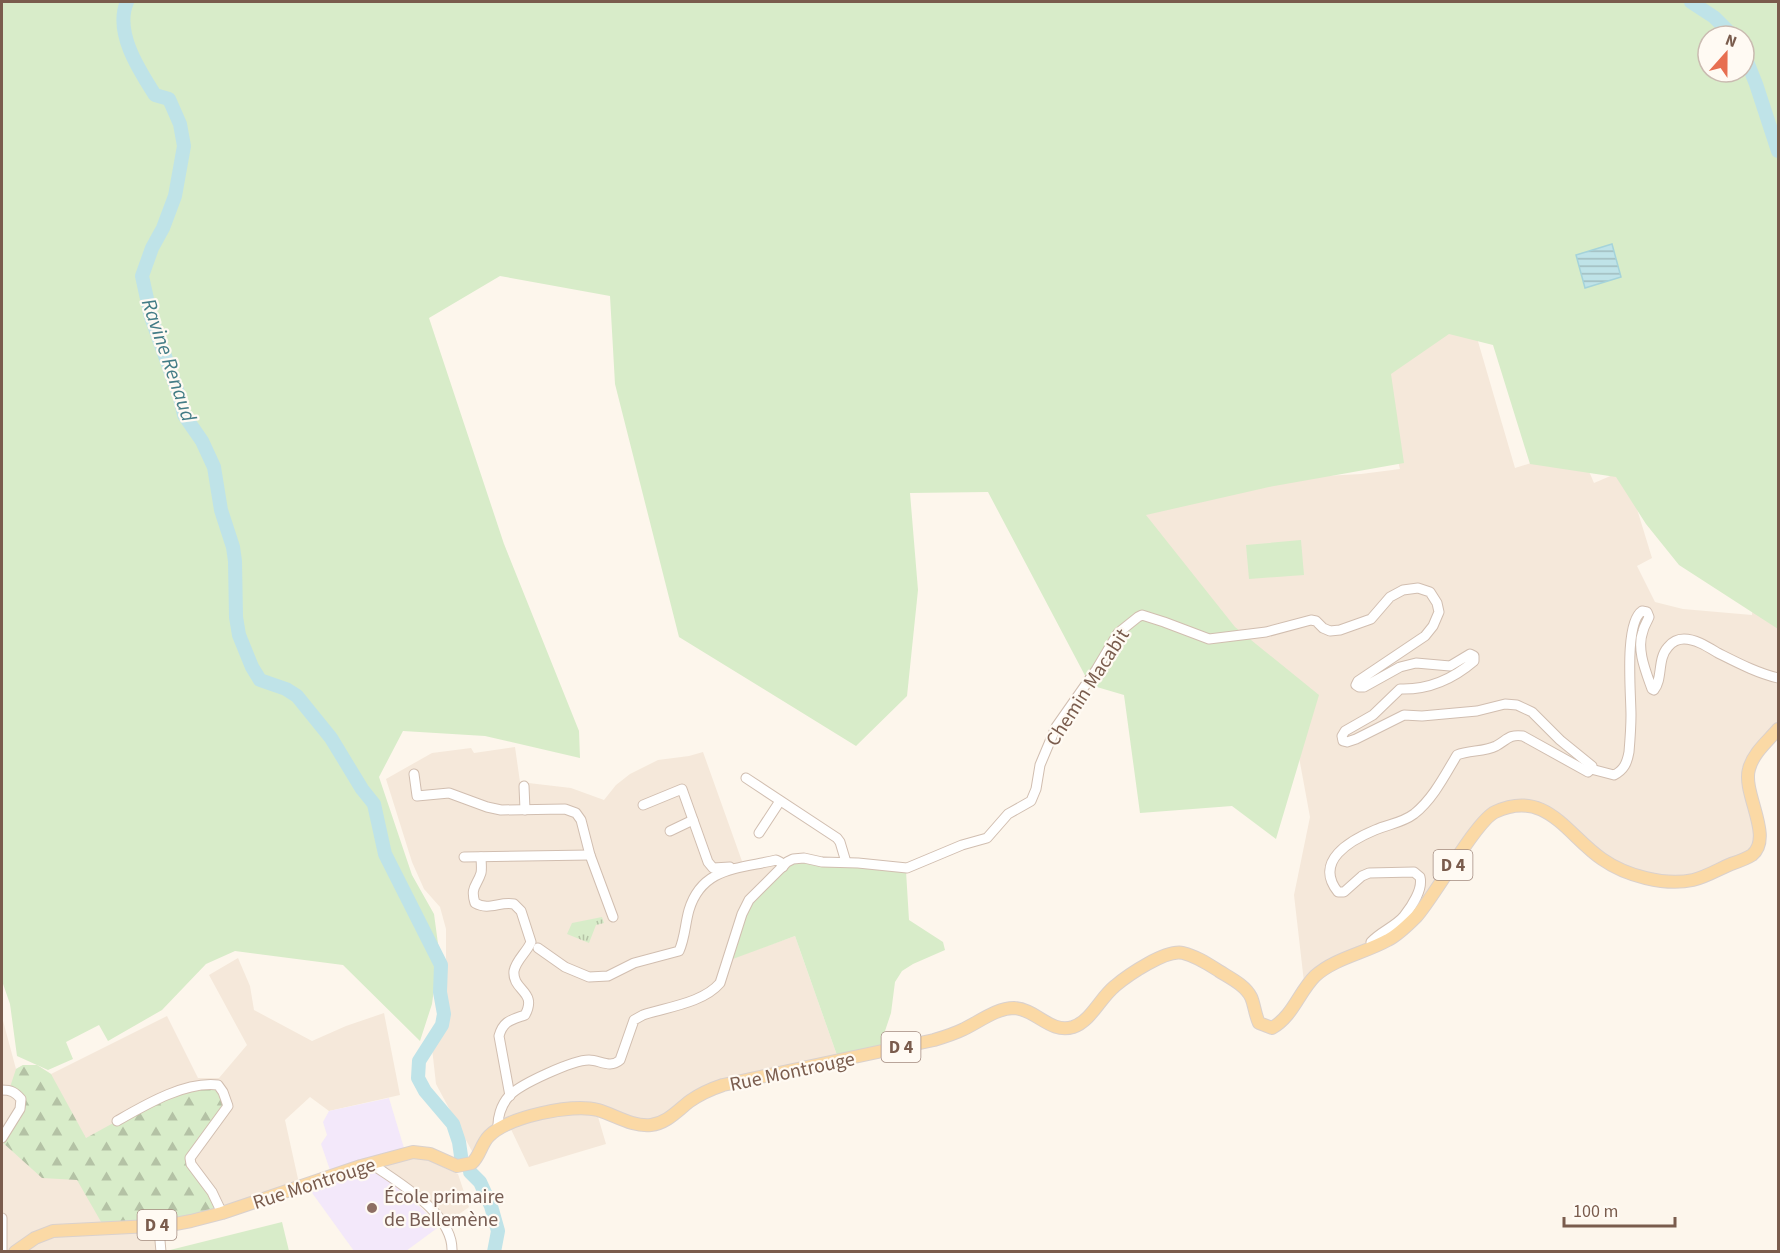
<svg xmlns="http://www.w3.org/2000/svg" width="1780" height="1253" font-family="'Source Sans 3',sans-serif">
	<defs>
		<pattern id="forest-firs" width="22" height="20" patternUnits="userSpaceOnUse" patternTransform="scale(1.5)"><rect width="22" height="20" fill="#d8ecc9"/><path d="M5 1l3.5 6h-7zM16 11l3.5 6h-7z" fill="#b4c2a5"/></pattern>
		<pattern id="park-tufts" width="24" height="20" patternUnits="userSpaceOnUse" patternTransform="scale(1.5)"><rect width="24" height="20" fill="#d8ecc9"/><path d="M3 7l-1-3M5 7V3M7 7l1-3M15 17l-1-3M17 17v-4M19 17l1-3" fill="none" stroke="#b4c2a5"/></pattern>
		<pattern id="water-rules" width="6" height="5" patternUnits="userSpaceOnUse" patternTransform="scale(1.5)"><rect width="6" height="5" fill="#bfe3e8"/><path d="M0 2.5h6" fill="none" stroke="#a0bbbe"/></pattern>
	</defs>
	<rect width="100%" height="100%" fill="#fdf6ec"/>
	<g fill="#f5e8da">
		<path d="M1470,314l45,154 64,-20 15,35 28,-12 15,38 15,49 -15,8 18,36 28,7 69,6 1,-15 25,1v128l-29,38 8,68 -2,9 -6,8 -55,24h-31l-29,-7 -26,-11 -52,-44 -63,-5 -79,104 -14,13 -96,56 -10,-87 16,-78 -23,-125 -78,-53 -84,-152 236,-13 39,-5 -33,-128z"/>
		<path d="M515,747l5,35 51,6 33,12 12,-15 14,-11 28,-14 31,-4 14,-4 40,112h-13l1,6 45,-10 4,2 3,5 -23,20 -11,13 -7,14 -12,45 65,-23 44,125 -116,24 -17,6 -41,30 -14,4h-13l-42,-15 10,34 -77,23 -21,-44 -18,12 -12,19 -4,1 -38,-71 -4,-36 6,-20 8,-51v-48l-6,-22 -16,-18 -12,-27 -26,-83 46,-26 39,-5 3,5z"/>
		<path d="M238,958l12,28 4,24 58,31 34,-15 38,-13 16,82 -71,16 -19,-14 -25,23 15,68 -143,37 4,26h-159v-234l14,52 7,-4h14l14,9 116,-58 31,62h21l28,-33 -38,-70z"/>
		<path d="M409,1157l16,2 33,15 11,33 -24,17 -68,-58z"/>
	</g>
	<g fill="#f3e8fa">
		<path d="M389,1098l15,50 -74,22 -9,-26 6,-9 -4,-13 6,-11z"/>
		<path d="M370,1168l28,18 42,40 -34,25h-52l-44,-61z"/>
	</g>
	<g fill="#d8ecc9" fill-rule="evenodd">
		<path d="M2,2h1776v627l-99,-64 -33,-41 -30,-47 -86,-13 -37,-119 -44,-11 -58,40 13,89 -135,24 -123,28 89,112 84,68 -43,144 -44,-33 -92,7 -16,-118 -34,-10 -102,-193 -78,1 8,97 -11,106 -51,50 -177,-109 -64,-253 -5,-88 -110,-20 -71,42 75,226 75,187 1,27 -95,-22 -82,-5 -24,46 33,98 22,39 5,37 -7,53 -12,37 -77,-76 -108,-14 -29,13 -44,46 -54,31 -9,-16 -33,17 7,17 -25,11 -31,-14 -7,-52 -8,-23zM1708,36h36v36h-36z"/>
		<path d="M1301,540l3,35 -55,4 -3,-34z"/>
		<path d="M793,859l113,12 3,49 34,22 2,8 -32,14 -11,7 -7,11 -4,31 -13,39 -39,9 -44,-125 -65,24 12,-46z"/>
		<path d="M282,1222l7,29h-119v-1z"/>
	</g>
	<path fill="url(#forest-firs)" d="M23,1065h14l14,9 35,64 51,-28 45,-21 36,-4 10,21 -38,52 32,55 -118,14 -27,-47 -35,-2 -40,-36 12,-22 7,-1v-20l-12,-9 7,-21z"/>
	<path fill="url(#park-tufts)" d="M602,917l2,6 -8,2 -7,18 -22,-9 5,-11z"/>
	<path fill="url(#water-rules)" stroke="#a5d3da" stroke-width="1.5" d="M1612,244l9,33 -36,11 -9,-33z"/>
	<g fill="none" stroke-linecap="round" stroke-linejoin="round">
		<g stroke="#bfe3e8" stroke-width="14">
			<path d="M127,2c-13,30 12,68 28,93l14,4 11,25 4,22 -9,50 -12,32 -11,20 -10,28 9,41 29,81 4,17 18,26 12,26 7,43 12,37 2,14 1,56 3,18 13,32 8,13 26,9 11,7 34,42 31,51 12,15 11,50 56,111 -1,27 4,22 -2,11 -23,36 -1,17 7,13 28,33 6,18 2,14"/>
			<path d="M1691,2l23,15 19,19"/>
			<path d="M1744,54l12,30 22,67"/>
			<path d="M470,1172l10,10 11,24 7,25 -4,21"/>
		</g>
		<g stroke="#d1beb0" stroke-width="11">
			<g id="minor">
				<path d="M414,774l3,22 32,-3 38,14 14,3 64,-1 11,4 5,7 9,35 23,62"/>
				<path d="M746,778l91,60 3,4 6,20"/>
				<path d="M524,786l1,24"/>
				<path d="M643,805l39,-16 26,73 5,6 17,-1"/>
				<path d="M670,831l23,-11"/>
				<path d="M759,833l21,-32"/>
				<path d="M464,857l126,-2"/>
				<path d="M481,857c0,4 1,12 0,16 -4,13 -11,14 -6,30 14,8 25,-2 39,1l7,7 10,31c-4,10 -15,18 -17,29 -2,20 24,20 11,44 -14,5 -22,6 -26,21l11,60"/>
				<path d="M1372,946l-1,-4c9,-10 25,-16 33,-26 8,-10 19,-27 16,-39l-6,-5 -45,1 -7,3 -18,16h-6c-25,-31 13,-52 37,-62 14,-6 27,-7 39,-16 19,-15 31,-39 43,-59 12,-5 27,-3 39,-9 11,-6 13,-12 27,-10l65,36 3,-3 23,6c10,-5 13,-12 15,-23 1,-12 2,-24 2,-37 0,-21 -7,-92 11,-104l5,1 2,5c-2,5 -5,9 -6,14 -7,18 3,41 9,58l2,1c9,-11 3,-31 14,-43 4,-5 9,-8 16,-8 12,0 24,8 34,14 20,10 39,20 60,25"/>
				<path d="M538,948l27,19 24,10 19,-1 26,-13 45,-12c6,-13 6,-27 10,-41 13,-43 49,-41 87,-50l4,2 3,5"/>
				<path d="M2,1090c9,0 13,2 19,9l-1,10 -18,29"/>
				<path d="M117,1121c28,-16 68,-40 101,-36l5,7 5,14 -38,52 1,6 21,28 10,21"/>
				<path d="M498,1130c-1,-12 3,-25 11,-34 11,-12 64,-36 80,-36 11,0 21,9 31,0l14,-40 9,-5c24,-8 60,-12 77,-32l22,-69 7,-14 38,-38 6,-3 11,-1 18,4 36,1 49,5 55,-23 25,-7 21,-24 23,-13 5,-12 4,-24 16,-38 40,-57 22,-37 20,-16 4,-2 22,7 45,17 57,-7 45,-12 5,1 7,7 7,3 10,-1 31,-11 19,-22 13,-7 15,-2 12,4 7,11 2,9 -6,14 -8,10 -67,45 -2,4 3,2h5l36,-20 16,-4 34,3 20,-12 4,2v5c-21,18 -45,29 -74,28l-27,26 -28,16 -3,5 1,5 4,1 9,-3 48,-24 18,1 55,-5 28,-7 12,1 15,7 28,28 32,26 -1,3"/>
				<path d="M372,1164c26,19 82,49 80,88"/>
				<path d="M2,1218v34"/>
				<path d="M157,1225l2,4 2,23"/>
			</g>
		</g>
		<g stroke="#dad1cd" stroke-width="14">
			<path id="major" d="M15,1252l20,-14 18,-7 117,-6 21,-4 31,-8 139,-47 52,-14 17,2 27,12 15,-3c8,-7 9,-19 17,-27 19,-19 83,-33 109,-26 17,5 34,17 53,15 16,-2 26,-14 39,-24 10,-7 21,-12 33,-16l211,-45c10,-3 20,-6 30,-11 15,-7 32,-21 50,-21 22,1 36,26 59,19 18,-6 27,-29 42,-41 13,-11 51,-37 68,-33 13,3 25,11 36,18 11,7 26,14 32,26 3,6 4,18 8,26l13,5c21,-12 27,-36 43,-52 20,-18 50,-23 73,-36 10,-5 20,-15 28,-23 19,-21 60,-96 79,-105 51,-24 72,23 107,47 24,17 63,27 91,21 13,-3 26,-11 38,-16 6,-2 15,-5 21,-9 22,-18 -10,-62 -3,-86 4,-16 19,-28 29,-40"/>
		</g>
		<use href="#minor" stroke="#fff" stroke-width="9"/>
		<use href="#major" stroke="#fbd9a5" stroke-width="12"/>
	</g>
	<circle fill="#8d6e63" stroke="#fffaf3" stroke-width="2" cx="372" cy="1208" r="6"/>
	<g text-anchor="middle" stroke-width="4.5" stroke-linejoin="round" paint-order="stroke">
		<g fill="#fffaf3" stroke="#a28b7f" stroke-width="1.5">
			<rect x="1433.5" y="850" width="39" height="30" rx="4.5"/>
			<rect x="881.5" y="1032" width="39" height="30" rx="4.5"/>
			<rect x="137.5" y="1210" width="39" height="30" rx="4.5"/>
		</g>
		<g font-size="18" font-weight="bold" fill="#7a5c4d">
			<text x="1453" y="871">D 4</text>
			<text x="901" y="1053">D 4</text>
			<text x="157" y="1231">D 4</text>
		</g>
		<g font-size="20" fill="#7a5c4d" stroke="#fffaf3">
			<text transform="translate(1087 687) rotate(-57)" y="7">Chemin Macabit</text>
			<text transform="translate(792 1071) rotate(-12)" y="7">Rue Montrouge</text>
			<text transform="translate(314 1183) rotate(-18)" y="7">Rue Montrouge</text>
		</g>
		<g font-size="20" fill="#785e54" stroke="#fffaf3" text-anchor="start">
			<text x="384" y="1203">École primaire<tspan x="384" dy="23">de Bellemène</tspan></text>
		</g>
		<g font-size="21" font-style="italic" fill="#437c86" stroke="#fffaf3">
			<text transform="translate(169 360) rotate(71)" y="7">Ravine Renaud</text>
		</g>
	</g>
	<rect width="1780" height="1253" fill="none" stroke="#7a5c4d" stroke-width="6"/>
	<g transform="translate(1726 54) rotate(21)"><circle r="28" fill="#fffaf3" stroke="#cabbb1" stroke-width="1.5"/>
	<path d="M0-4.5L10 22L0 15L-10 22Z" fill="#e76f51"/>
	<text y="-9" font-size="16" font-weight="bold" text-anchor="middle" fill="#7a5c4d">N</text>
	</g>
	<path d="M1564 1217v9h111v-9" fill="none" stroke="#7a5c4d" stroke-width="3"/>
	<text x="1573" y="1217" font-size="18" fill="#7a5c4d" stroke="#fffaf3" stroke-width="4.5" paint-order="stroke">100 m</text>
</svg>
